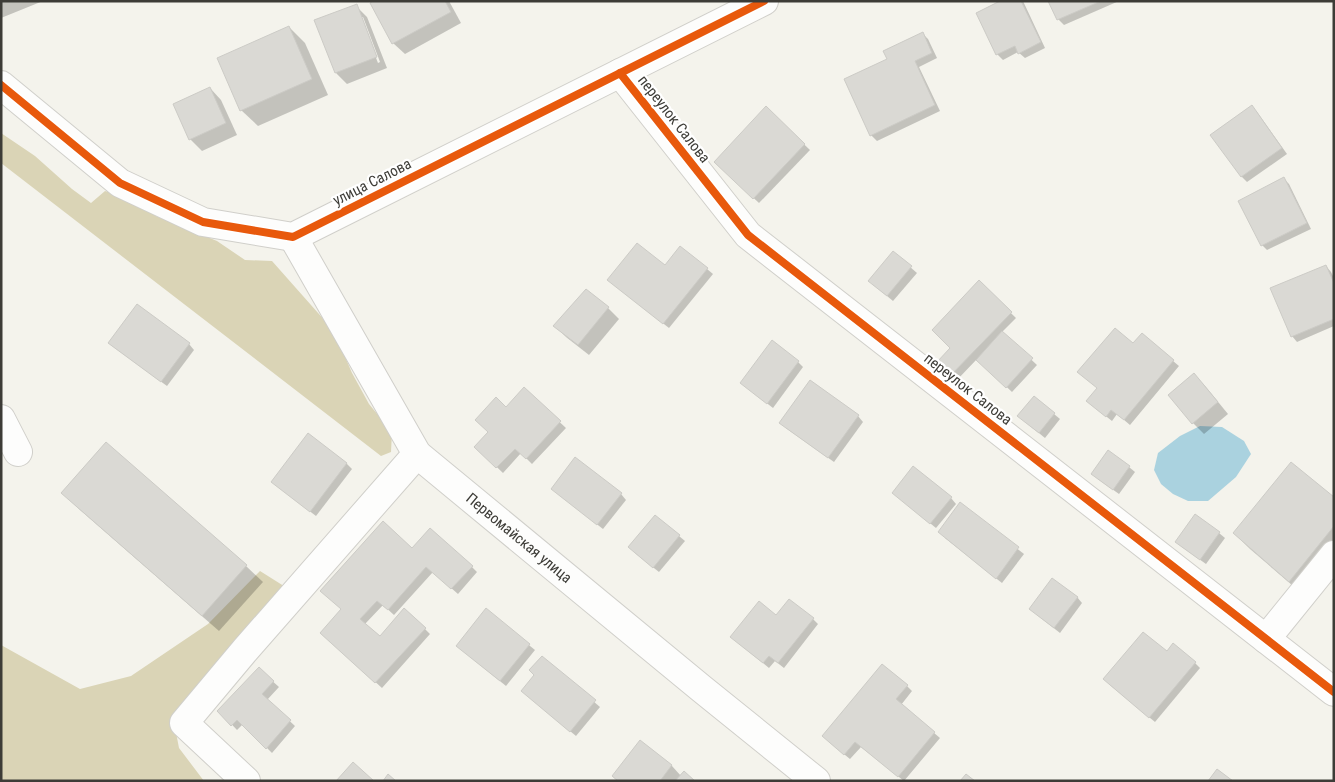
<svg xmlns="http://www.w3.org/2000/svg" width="1335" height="782" font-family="'Roboto Condensed',sans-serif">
	<rect width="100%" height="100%" fill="#f4f3ec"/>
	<g fill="#dad4b6">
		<path d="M1,133l34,23 37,33 19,14 14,-12 21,6 30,19 61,25 28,19 27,1 62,70 18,42 17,31 23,28 -1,20 -10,4 -380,-293z"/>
		<path d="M260,571l27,17 -114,129 6,31 25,33h-203v-136l79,44 51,-13 77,-52z"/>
	</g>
	<path fill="#aad2df" d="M1200,426l22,1 22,14 7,13 -15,23 -28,24h-20l-15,-7 -12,-10 -7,-14 4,-17 22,-17z"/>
	<g fill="#0003" fill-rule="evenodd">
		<path d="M1,1h42l-42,17z"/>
		<path d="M376,1h73l12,22 -56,31 -12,-11z"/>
		<path d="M1003,1h20l22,47 -20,10 -7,-6 -15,8 -6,-6z"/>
		<path d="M1049,1h70l-55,24 -6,-6z"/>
		<path d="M356,6l11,11 20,51 -40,16 -11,-11zM360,17h3l17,45 -2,1z"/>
		<path d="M289,27l16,16 23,52 -70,31 -17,-16z"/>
		<path d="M923,34l5,5 9,19 -18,9 21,44 -63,30 -6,-6 18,-76z"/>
		<path d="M210,88l11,12 16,35 -35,16 -12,-12 -15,-35z"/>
		<path d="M766,108l44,42 -51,53 -44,-41z"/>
		<path d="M1257,112l30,42 -40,28 -5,-5 -30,-42z"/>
		<path d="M1284,179l5,5 22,45 -44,21 -5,-5z"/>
		<path d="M894,253l23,20 -24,28 -18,-15z"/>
		<path d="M665,266l42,3 6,5 -44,54 -55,-43z"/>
		<path d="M1326,266l5,6 3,6v48l-37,16 -5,-6z"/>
		<path d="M979,282l37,36 -14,14 35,33 -25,27 -35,-33 -20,21 -18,-18 13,-14z"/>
		<path d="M608,308l11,11 -30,36 -23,-18 -11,-11z"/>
		<path d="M1142,335l37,31 -49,59 -13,-11 -5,7 -19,-15 40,-61z"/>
		<path d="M109,343l80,1 5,6 -27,36 -52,-38z"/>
		<path d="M798,362l5,5 -30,41 -32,-25z"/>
		<path d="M1194,375l11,11 23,28 -24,20 -11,-11z"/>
		<path d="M524,389l42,39 -34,36 -11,-11 -18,20 -27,-26 13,-15 17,-24z"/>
		<path d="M1054,414l6,5 -15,19 -21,-17z"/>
		<path d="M858,416l5,6 -29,40 -48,-34z"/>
		<path d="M106,444l140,122 17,16 -44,49 -140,-122 -16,-16z"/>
		<path d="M346,463l6,6 -36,47 -38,-29 -5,-5z"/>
		<path d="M1129,467l6,5 -16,22 -21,-15z"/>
		<path d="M558,494h63l5,6 -23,29z"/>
		<path d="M899,498h52l5,6 -20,24z"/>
		<path d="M1334,499v63l-28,35 -56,-48 -16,-16z"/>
		<path d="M961,504l63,50 -22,29 -57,-45z"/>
		<path d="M655,516l30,25 -26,31 -24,-19z"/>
		<path d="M1219,533l6,5 -19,26 -24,-17 -5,-5z"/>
		<path d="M412,550l60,17 5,5 -19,22 -25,-22 -39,43 -11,-10 -18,19 15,13 45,-8 5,5 -48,54 -55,-50z"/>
		<path d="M1077,597l5,6 -22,30 -24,-19z"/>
		<path d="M486,610l49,40 -29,36 -43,-35z"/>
		<path d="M777,616l36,3 5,5 -34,44 -9,-7 -6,7 -32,-26z"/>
		<path d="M1167,653l28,10 5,5 -45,54 -45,-37z"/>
		<path d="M542,657l58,50 -24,29 -48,-40z"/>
		<path d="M259,669l20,18 -12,13 28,26 -23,27 -29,-29 -6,6 -18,-19z"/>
		<path d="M907,686l5,5 -11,14 39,33 -36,43 -43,-34 -11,12 -21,-17z"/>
		<path d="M641,742l31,24 9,10 12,5h-74z"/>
	</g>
	<g fill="#dad9d4" stroke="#cccbc6">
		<path d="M373,1h72l6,11 -59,32 -22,-41z"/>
		<path d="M1000,1h21l20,41 -23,12 -3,-8 -19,9 -20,-42z"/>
		<path d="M1048,1h53l-44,19z"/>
		<path d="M357,4l20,53 -42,16 -21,-53z"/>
		<path d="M289,26l23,53 -72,32 -23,-53z"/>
		<path d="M923,32l9,21 -17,8 20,44 -65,31 -26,-57 43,-20 -4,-8z"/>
		<path d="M210,87l16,36 -37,17 -16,-36z"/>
		<path d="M1252,105l30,43 -41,29 -31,-42z"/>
		<path d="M766,106l39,38 -52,55 -39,-37z"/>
		<path d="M1284,177l23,46 -46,23 -23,-45z"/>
		<path d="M637,243l28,22 15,-19 28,22 -45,56 -56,-44z"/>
		<path d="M893,251l19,15 -25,30 -19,-15z"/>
		<path d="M1326,265l8,18v36l-43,18 -21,-49z"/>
		<path d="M979,280l33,32 -61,63 -14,-13 13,-14 -18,-18z"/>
		<path d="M586,289l23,18 -31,38 -25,-19z"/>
		<path d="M137,304l53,39 -29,39 -53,-39z"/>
		<path d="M1115,328l18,15 9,-10 32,27 -50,60 -13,-10 -5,7 -20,-16 11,-13 -20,-16z"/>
		<path d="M1002,331l31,27 -27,30 -30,-28z"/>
		<path d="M772,340l27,21 -32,43 -27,-21z"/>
		<path d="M1194,373l24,29 -26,22 -24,-29z"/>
		<path d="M810,380l49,35 -31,43 -49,-35z"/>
		<path d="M524,387l37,34 -35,38 -11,-10 -19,19 -22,-21 14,-15 -13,-12 21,-23 10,10z"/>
		<path d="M1034,396l21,17 -16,20 -22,-17z"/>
		<path d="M308,433l39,30 -37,49 -39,-30z"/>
		<path d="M106,442l141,123 -45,51 -141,-123z"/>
		<path d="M1108,450l22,16 -17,24 -22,-16z"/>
		<path d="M575,457l47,36 -25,32 -46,-36z"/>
		<path d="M1291,462l43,35v29l-45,56 -56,-49z"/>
		<path d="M913,466l39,31 -22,27 -38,-31z"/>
		<path d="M960,502l59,45 -23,32 -58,-47z"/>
		<path d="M1195,514l25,18 -20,28 -25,-18z"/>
		<path d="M655,515l25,20 -27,33 -25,-21z"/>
		<path d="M383,521l29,27 18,-20 43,38 -22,23 -25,-22 -38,43 -11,-9 -17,18 20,17 24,-28 22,20 -51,55 -55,-50 21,-24 -21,-18z"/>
		<path d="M1052,578l26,19 -24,31 -25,-19z"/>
		<path d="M789,599l25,19 -36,45 -9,-7 -6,7 -33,-26 29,-36 17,14z"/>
		<path d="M486,608l44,36 -30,37 -44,-35z"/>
		<path d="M1143,632l24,19 6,-8 23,19 -47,56 -46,-39z"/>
		<path d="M542,656l54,44 -26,32 -49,-41 13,-16 -5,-5z"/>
		<path d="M882,664l26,21 -12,14 39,33 -37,45 -43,-35 -11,13 -22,-19z"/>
		<path d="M259,667l15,14 -12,13 29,26 -25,29 -29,-29 -6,6 -14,-15z"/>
		<path d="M640,740l32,25 -12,16h-42l-6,-5z"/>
		<path d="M353,762l21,19h-38z"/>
		<path d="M1217,769l16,12h-25z"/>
		<path d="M684,771l11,10h-20z"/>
		<path d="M388,774l8,7h-13z"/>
		<path d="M966,774l9,7h-15z"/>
	</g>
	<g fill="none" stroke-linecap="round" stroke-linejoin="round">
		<g stroke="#d0cfca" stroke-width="30">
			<g id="minor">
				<path d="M620,73l128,162 586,457"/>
				<path d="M1,85l119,98 83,39 90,15 471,-236"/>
				<path id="s1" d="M293,237l124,217 285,235 114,92"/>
				<path d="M1,419l17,33"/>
				<path d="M1266,639l68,-84"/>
				<path d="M246,781l-62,-58 62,-74 171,-195"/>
			</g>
		</g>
		<use href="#minor" stroke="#fdfdfc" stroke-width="28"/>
		<g stroke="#fff" stroke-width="11">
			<g id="cycleway">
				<path d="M620,73l128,162 586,457"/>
				<path d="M1,85l119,98 83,39 90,15 471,-236"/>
			</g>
		</g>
		<use href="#cycleway" stroke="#e8590c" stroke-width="8"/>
	</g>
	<g text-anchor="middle" stroke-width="4.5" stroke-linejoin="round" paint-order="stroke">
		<g font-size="15" fill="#3d3c37" stroke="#fff">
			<text transform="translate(674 119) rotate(52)" y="5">переулок Салова</text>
			<text transform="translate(372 182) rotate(-27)" y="5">улица Салова</text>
			<text transform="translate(968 389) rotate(38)" y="5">переулок Салова</text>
			<text dy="5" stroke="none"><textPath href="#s1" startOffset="382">Первомайская улица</textPath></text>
		</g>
	</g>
	<rect width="1335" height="782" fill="none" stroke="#3d3c37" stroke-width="5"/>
</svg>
